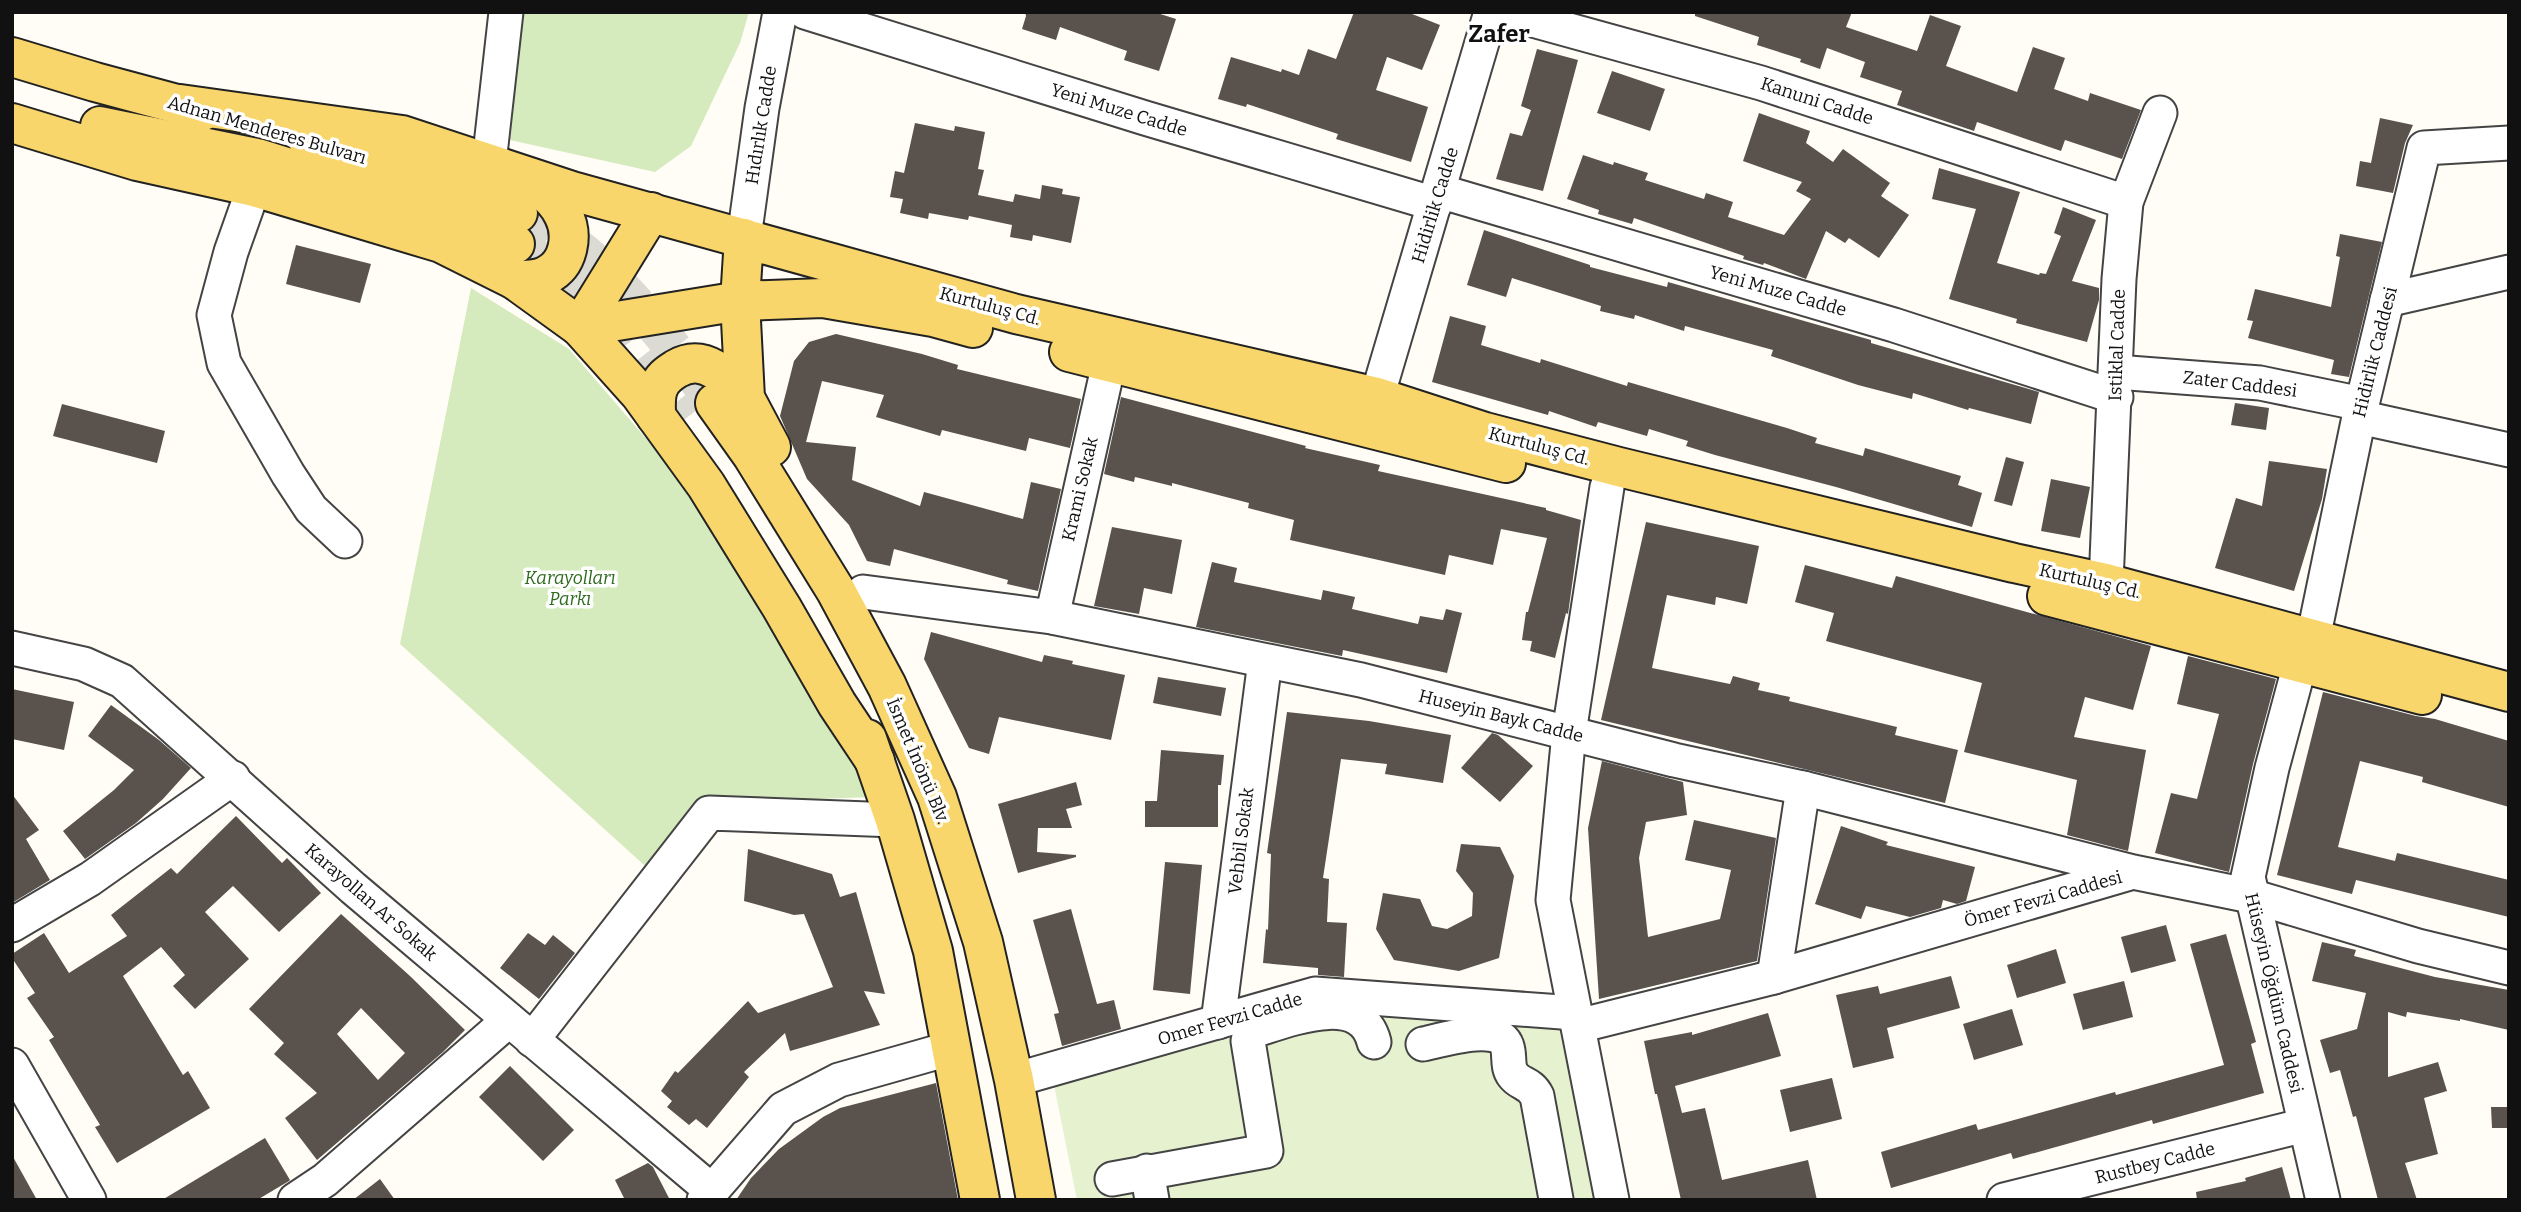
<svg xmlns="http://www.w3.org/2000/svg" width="2521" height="1212" font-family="Bitter,serif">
	<rect width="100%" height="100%" fill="#fffdf5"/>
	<g fill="#d5ebbd">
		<path d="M520,12h229l-9,31 -49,103 -36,26 -145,-32z"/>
		<path d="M471,288l98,61 142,165 163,283 -151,5 -69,72 -254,-230z"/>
	</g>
	<path fill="#e6f2cf" d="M1315,994l260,19 37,187h-535l-26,-130z"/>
	<g fill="#5a524d" fill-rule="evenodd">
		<path d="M1025,12h129l22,7 -17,52 -35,-11 3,-9 -67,-24 -4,13 -34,-11 4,-13z"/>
		<path d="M1354,12h53l33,13 -18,45 -35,-13 -11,33 52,17 -17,55 -75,-23 2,-5 -91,-30 -1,3 -28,-8 13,-42 50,15 1,-3 17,6 9,-26 28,10z"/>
		<path d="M1695,12h157l-6,15 71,24 13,-36 31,11 -15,40 71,26 16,-45 32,11 -11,31 34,12 2,-8 51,17 -19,49 -57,-19 -4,11 -84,-29 -3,9 -77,-26 5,-14 -42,-14 5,-15 -38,-14 -7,21 -20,-7 1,-3 -44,-14 2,-8 -64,-21z"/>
		<path d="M1537,49l41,11 -35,131 -47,-12 14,-46 12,3 9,-26 -10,-4z"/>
		<path d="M1612,71l53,18 -15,42 -53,-18z"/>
		<path d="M1759,113l51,18 -4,12 27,19 10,-13 47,34 -9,13 28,19 -30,43 -30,-20 -4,5 -19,-12 -20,48 -42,-16 -1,2 -20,-6 1,-3 -110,-38 -2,6 -34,-10 1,-4 -32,-11 16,-44 30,10 1,-3 34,11 -3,7 59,19 2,-6 27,9 -5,15 56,18 27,-36 -15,-8 6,-9 -59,-21z"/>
		<path d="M2380,118l33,7 -8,18 -12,50 -37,-7 4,-25 11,2z"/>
		<path d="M915,123l39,8 1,-5 30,6 -7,37 6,1 -6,25 35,7 2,-8 25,5 2,-14 21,4 -1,5 18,3 -9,46 -38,-8 -1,6 -22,-4 2,-12 -43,-9 -1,4 -39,-7 -1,6 -28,-6 3,-14 -13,-2 5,-26 9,2z"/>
		<path d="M1939,168l81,24 -23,71 42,12 1,-2 6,1 15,-38 -7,-3 9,-26 33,13 -24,61 27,7v12l-12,42 -71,-19 1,-4 -68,-20 27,-90 -44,-10z"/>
		<path d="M1484,230l106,35v2l77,20 1,-5 203,58v3l168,49 -8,32 -62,-16 -1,2 -55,-17 -1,6 -54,-14 -87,-29 2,-6 -88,-24 -1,5 -49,-16 -1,4 -34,-8 1,-5 -89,-28 -6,19 -39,-12z"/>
		<path d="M2340,234l42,8 -33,135 -18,-3 3,-14 -86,-22 5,-17 -6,-1 8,-31 76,18 9,-50 -4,-1z"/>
		<path d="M296,245l75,19 -11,39 -74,-19z"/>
		<path d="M1450,316l36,10 -5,19 59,18 1,-4 86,27 1,-4 159,46 30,10 -2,5 48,13 2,-8 96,28 -3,9 24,8 -10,34 -136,-40 -121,-32 -29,-9 2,-5 -39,-12 -2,7 -49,-14 -2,5 -47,-16 -1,4 -116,-33z"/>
		<path d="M836,334l86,20 36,11 -1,4 124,30 -11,49 -41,-10 -3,13 -84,-21 -2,6 -64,-19 8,-22 -62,-14 -16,61 50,5 -4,33 68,26 4,-14 99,27 8,-37 30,7 -23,102 -31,-7 1,-4 -114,-31 -4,17 -23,-5 -18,-36 -42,-46 -27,-63 14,-55 15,-19z"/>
		<path d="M1121,397l185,49 -1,2 75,17 -2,6 168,37v2l35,10 -13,94 -2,-1 -11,45 -25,-7 2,-10 -10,-1 4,-28h2l19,-74 -46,-9 -8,36 -44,-10 -4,20 -155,-35 4,-20 -46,-12 1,-5 -77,-20v3l-37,-9 -1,5 -30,-8z"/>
		<path d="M2235,403l34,5 -3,22 -35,-5z"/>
		<path d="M62,404l103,27 -8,32 -104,-27z"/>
		<path d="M2006,457l18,5 -12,44 -18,-5z"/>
		<path d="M2269,461l58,8 -5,30 -28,92 -79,-23 21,-70 26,8z"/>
		<path d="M2051,479l39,8 -10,51 -39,-7z"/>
		<path d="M1646,522l113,24 -12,58 -31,-7 -1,8 -48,-10 -15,73 78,16 3,-8 27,7 -2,7 32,7 -1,4 108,26 -2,8 63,15 -13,53 -344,-83z"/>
		<path d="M1112,527l70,13 -10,54 -28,-6 -5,26 -45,-8z"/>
		<path d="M1212,562l25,6 -3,14 87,18 2,-10 32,7 -3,12 66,15 2,-8 23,4 3,-11 16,4 -15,60 -104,-23 -1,6 -146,-29z"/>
		<path d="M1805,565l87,23 4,-12 255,70 -18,64 -48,-13 -11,40 72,13 -18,101 -61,-16 10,-55 -113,-28 18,-69 -156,-42 8,-28 -39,-11z"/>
		<path d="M931,632l111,30 2,-7 29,6 -1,3 53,11 -14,65 -112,-23 -10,37 -20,-6 -45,-89z"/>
		<path d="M2188,656l88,23 -23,85 -24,108 -74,-19 16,-60 26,6 22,-85 -42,-10z"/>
		<path d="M1158,677l68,11 -5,28 -68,-13z"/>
		<path d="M12,689l62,13 -10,48 -52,-11z"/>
		<path d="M2323,692l93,24 19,3 74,22v66l-87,-25 1,-5 -63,-16 -22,86 57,14 2,-8 112,27v37l-153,-37 -4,14 -75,-19z"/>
		<path d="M111,705l48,35 32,28 -28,31 -27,24 -51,36 -22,-28 51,-41 20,-20 -46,-34z"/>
		<path d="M1287,712l82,9 82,14 -8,48 -58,-9 2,-10 -46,-5 -18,119 6,1 -2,43 20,1 -3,54 -26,-2v-7l-55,-5 3,-34 2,1 3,-76 -4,-1z"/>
		<path d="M1492,733l6,2 35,31 -33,36 -39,-34z"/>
		<path d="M1161,750l63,5 -3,30h-3v42h-73v-26h12z"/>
		<path d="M1602,761l81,21 4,33 -41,7 -7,36 9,79 72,-18 11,-49 -46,-10 9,-40 82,18 -19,123 -158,38 -11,-171z"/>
		<path d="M1076,782l6,23 -16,4 6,19h-34l-1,24 39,3v2l-58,16 -20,-69z"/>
		<path d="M12,794l27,36 -13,9 24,41 -38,23z"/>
		<path d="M236,816l46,47 5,-5 34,35 -42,39 -46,-46 -28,26 44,47 -54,50 -22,-23 12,-11 -24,-28 -38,29 60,99 5,-4 22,37 -93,55 -22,-36 5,-2 -51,-85 5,-3 -27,-39 8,-5 -23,-35v-4l32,-21 25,40 58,-37 -16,-21 60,-47 6,6z"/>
		<path d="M1841,826l47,16 -2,3 89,22 -9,34 -9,3 -14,-4 -2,8 -31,9 -44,-11 -5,13 -46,-15z"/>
		<path d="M1461,844l39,3 14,29 -15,82 -40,13 -65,-11 -18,-31 7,-36 37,6 12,27 15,3 25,-13 1,-23 -17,-22z"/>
		<path d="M748,849l84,25 8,23 16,-5 29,102 -21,-3 16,34 -90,26 -5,-18 -41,39 5,5 -42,51 -11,-9 -7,6 -22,-18 5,-6 -11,-10 14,-20 3,2 70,-72 10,12 75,-26 -29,-73 -10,1 -50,-14z"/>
		<path d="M1165,862l37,3 -12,129 -37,-4z"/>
		<path d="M1071,909l26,95 17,-4 7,29 -59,17 -8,-32 5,-1 -26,-93z"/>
		<path d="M341,914l69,62 55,54 -22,22 -126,108 -32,-42 32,-25 -43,-39 10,-11 -35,-34zM361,1008l44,45 -27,27 -41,-46z"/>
		<path d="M2166,925l10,36 -45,12 -10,-36z"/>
		<path d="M528,933l17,12 8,-10 22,18 -36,46 -39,-31z"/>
		<path d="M2226,934l30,108 -5,2 13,49 -111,31 -1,-4 -139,39 -2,-6 -120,35 -10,-36 95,-28 2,6 137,-38 1,3 108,-30 -34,-121z"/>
		<path d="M2322,942l34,8 -2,6 81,21 74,13v40l-49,-11v2l-53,-9 -1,5 -18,-5v65l50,-15 9,29 -23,7 14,56 -33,9 12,37h-39l-22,-84 -3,1 -13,-47 -10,3 -10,-33 37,-11 9,-36 -54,-12z"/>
		<path d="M2056,949l10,34 -49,15 -10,-33z"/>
		<path d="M1951,976l9,32 -73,20 7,30 -41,10 -17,-73 42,-9 2,8z"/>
		<path d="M2124,981l9,36 -50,13 -10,-36z"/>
		<path d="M2012,1009l11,36 -49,15 -11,-36z"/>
		<path d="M1768,1013l13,43 -106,30 7,27 23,-5 17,72 86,-20 9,40h-136l-24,-106h-2l-11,-53 48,-9v3z"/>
		<path d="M510,1066l64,64 -31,31 -64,-64z"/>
		<path d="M1832,1078l10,41 -52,13 -10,-42z"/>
		<path d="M936,1083l22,117h-222l15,-22 28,-29 44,-32 17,-9z"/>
		<path d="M2491,1107h18v21h-17z"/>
		<path d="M265,1138l25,42 -1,1 -32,19h-95z"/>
		<path d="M12,1155l25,45h-25z"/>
		<path d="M648,1163l5,4 17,33h-45l-10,-20z"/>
		<path d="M2282,1167l9,33h-94l-1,-8 50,-11 -1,-3z"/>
		<path d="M380,1179l15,21h-42z"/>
	</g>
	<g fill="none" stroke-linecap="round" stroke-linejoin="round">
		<g stroke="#dbdad3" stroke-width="38" stroke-dasharray="38 19" stroke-linecap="butt">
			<path d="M518,213c17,9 36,18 52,29 54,39 105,108 145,161"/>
			<path d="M515,244l54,36 52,49 68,87"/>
		</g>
		<g stroke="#444" stroke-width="37">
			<g id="minor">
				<path d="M805,12l340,106 290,86"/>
				<path d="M1504,12l257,71 365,119"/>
				<path d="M489,163l17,-151"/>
				<path d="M254,187l-23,65 -17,63 10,48 64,111 23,35 34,32"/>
				<path d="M1439,191l455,134 222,72"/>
				<path d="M744,238l18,-130 18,-96"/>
				<path d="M2387,300l122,-28"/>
				<path d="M2116,372l144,11 102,21"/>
				<path d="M1377,397l114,-385"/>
				<path d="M2359,417l150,33"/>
				<path d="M1607,487l-38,246 -16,167 59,300"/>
				<path d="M2106,583l13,-304 7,-77 34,-89"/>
				<path d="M863,592l189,25 309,63 313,80 129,28 330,84 118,24 167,50 91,22"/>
				<path d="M1052,617l57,-254"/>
				<path d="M2313,639l46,-222 65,-269 85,-5"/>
				<path d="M12,648l72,16 38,17 231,207 359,303"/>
				<path d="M2300,664l-28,104 -24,109 75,323"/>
				<path d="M12,925l78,-46 143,-101"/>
				<path d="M1774,977l29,-189"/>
				<path d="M1218,1022l47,-361"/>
				<path d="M1578,1026l196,-49 356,-104"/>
				<path d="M532,1040l177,-227 186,7"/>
				<path d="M1423,1044c19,-4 73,-21 83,0 5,9 0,22 7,31 7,10 17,7 24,21l19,103"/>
				<path d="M12,1065l77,135"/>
				<path d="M1014,1080l301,-86 260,19"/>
				<path d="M1147,1171l5,29"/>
				<path d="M1112,1179l154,-28 -18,-110 2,-9c36,-11 111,-43 124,10"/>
				<path d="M295,1200l30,-20 184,-160"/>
				<path d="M704,1200l79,-91 56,-29 113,-32"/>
				<path d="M2004,1200l301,-75"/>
			</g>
		</g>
		<g stroke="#222" stroke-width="42">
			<g id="major">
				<path d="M12,57l83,25 108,29"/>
				<path d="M180,104l222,31 170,56 444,123 361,83 108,35 134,35 395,96 92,20 403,109"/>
				<path d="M12,123l125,38 117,26 187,56 74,37 65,47 60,67 66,91 76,123 55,96 38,57"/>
				<path d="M100,126l157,32 206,64 52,22"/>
				<path d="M308,141l150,46 60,26"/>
				<path d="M744,238l-4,63 5,97 26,49"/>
				<path d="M515,280c10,0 23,0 32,-5 22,-11 27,-40 16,-61 -7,-15 -21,-25 -32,-36"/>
				<path d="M580,327l160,-26 83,-3 110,19 40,11"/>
				<path d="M580,327l71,-115"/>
				<path d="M1069,352l437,111"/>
				<path d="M715,403l37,52 84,136 51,95 50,111 46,145 31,138 22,120"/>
				<path d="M656,416c0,-8 -1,-19 2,-27 3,-10 10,-15 18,-20 29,-17 52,9 69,29"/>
				<path d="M2047,596l375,99"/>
				<path d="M867,739l28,81 38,131 47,249"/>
			</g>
		</g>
		<use href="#minor" stroke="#fff" stroke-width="33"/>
		<use href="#major" stroke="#f9d66b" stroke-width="38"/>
	</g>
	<g text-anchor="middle" stroke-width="7" stroke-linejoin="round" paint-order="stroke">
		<g font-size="18" fill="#111" stroke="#fff">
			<text transform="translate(1817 101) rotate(18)" y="6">Kanuni Cadde</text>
			<text transform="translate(1119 110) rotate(17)" y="6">Yeni Muze Cadde</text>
			<text transform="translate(761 125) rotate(-81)" y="6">Hıdırlık Cadde</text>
			<text transform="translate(267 130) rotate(16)" y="6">Adnan Menderes Bulvarı</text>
			<text transform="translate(1435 205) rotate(-73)" y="6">Hidirlik Cadde</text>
			<text transform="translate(1778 291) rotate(16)" y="6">Yeni Muze Cadde</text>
			<text transform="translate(990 306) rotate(15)" y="6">Kurtuluş Cd.</text>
			<text transform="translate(2117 345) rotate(-88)" y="6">Istiklal Cadde</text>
			<text transform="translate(2375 352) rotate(-76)" y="6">Hidirlik Caddesi</text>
			<text transform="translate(2240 384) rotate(7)" y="6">Zater Caddesi</text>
			<text transform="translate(1539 446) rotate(15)" y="6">Kurtuluş Cd.</text>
			<text transform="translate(1080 489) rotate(-77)" y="6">Krami Sokak</text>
			<text transform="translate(2090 581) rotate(13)" y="6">Kurtuluş Cd.</text>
			<text transform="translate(1501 716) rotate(14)" y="6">Huseyin Bayk Cadde</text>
			<text transform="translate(918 761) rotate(67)" y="6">İsmet İnönü Blv.</text>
			<text transform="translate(1241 841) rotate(-83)" y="6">Vehbil Sokak</text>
			<text transform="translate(2043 899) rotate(-16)" y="6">Ömer Fevzi Caddesi</text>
			<text transform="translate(371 902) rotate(41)" y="6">Karayollan Ar Sokak</text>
			<text transform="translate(2274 993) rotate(77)" y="6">Hüseyin Öğdüm Caddesi</text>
			<text transform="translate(1230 1019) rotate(-16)" y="6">Omer Fevzi Cadde</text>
			<text transform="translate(2155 1163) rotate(-14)" y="6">Rustbey Cadde</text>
		</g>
		<g font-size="18" font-style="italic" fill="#2f6b1f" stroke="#fff">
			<text x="570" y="584">Karayolları<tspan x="570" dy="21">Parkı</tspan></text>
		</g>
		<g font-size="24" font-weight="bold" fill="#111" stroke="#fff">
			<text x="1499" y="42">Zafer</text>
		</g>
	</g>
	<rect width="2521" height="1212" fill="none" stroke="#111111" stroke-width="28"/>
</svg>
